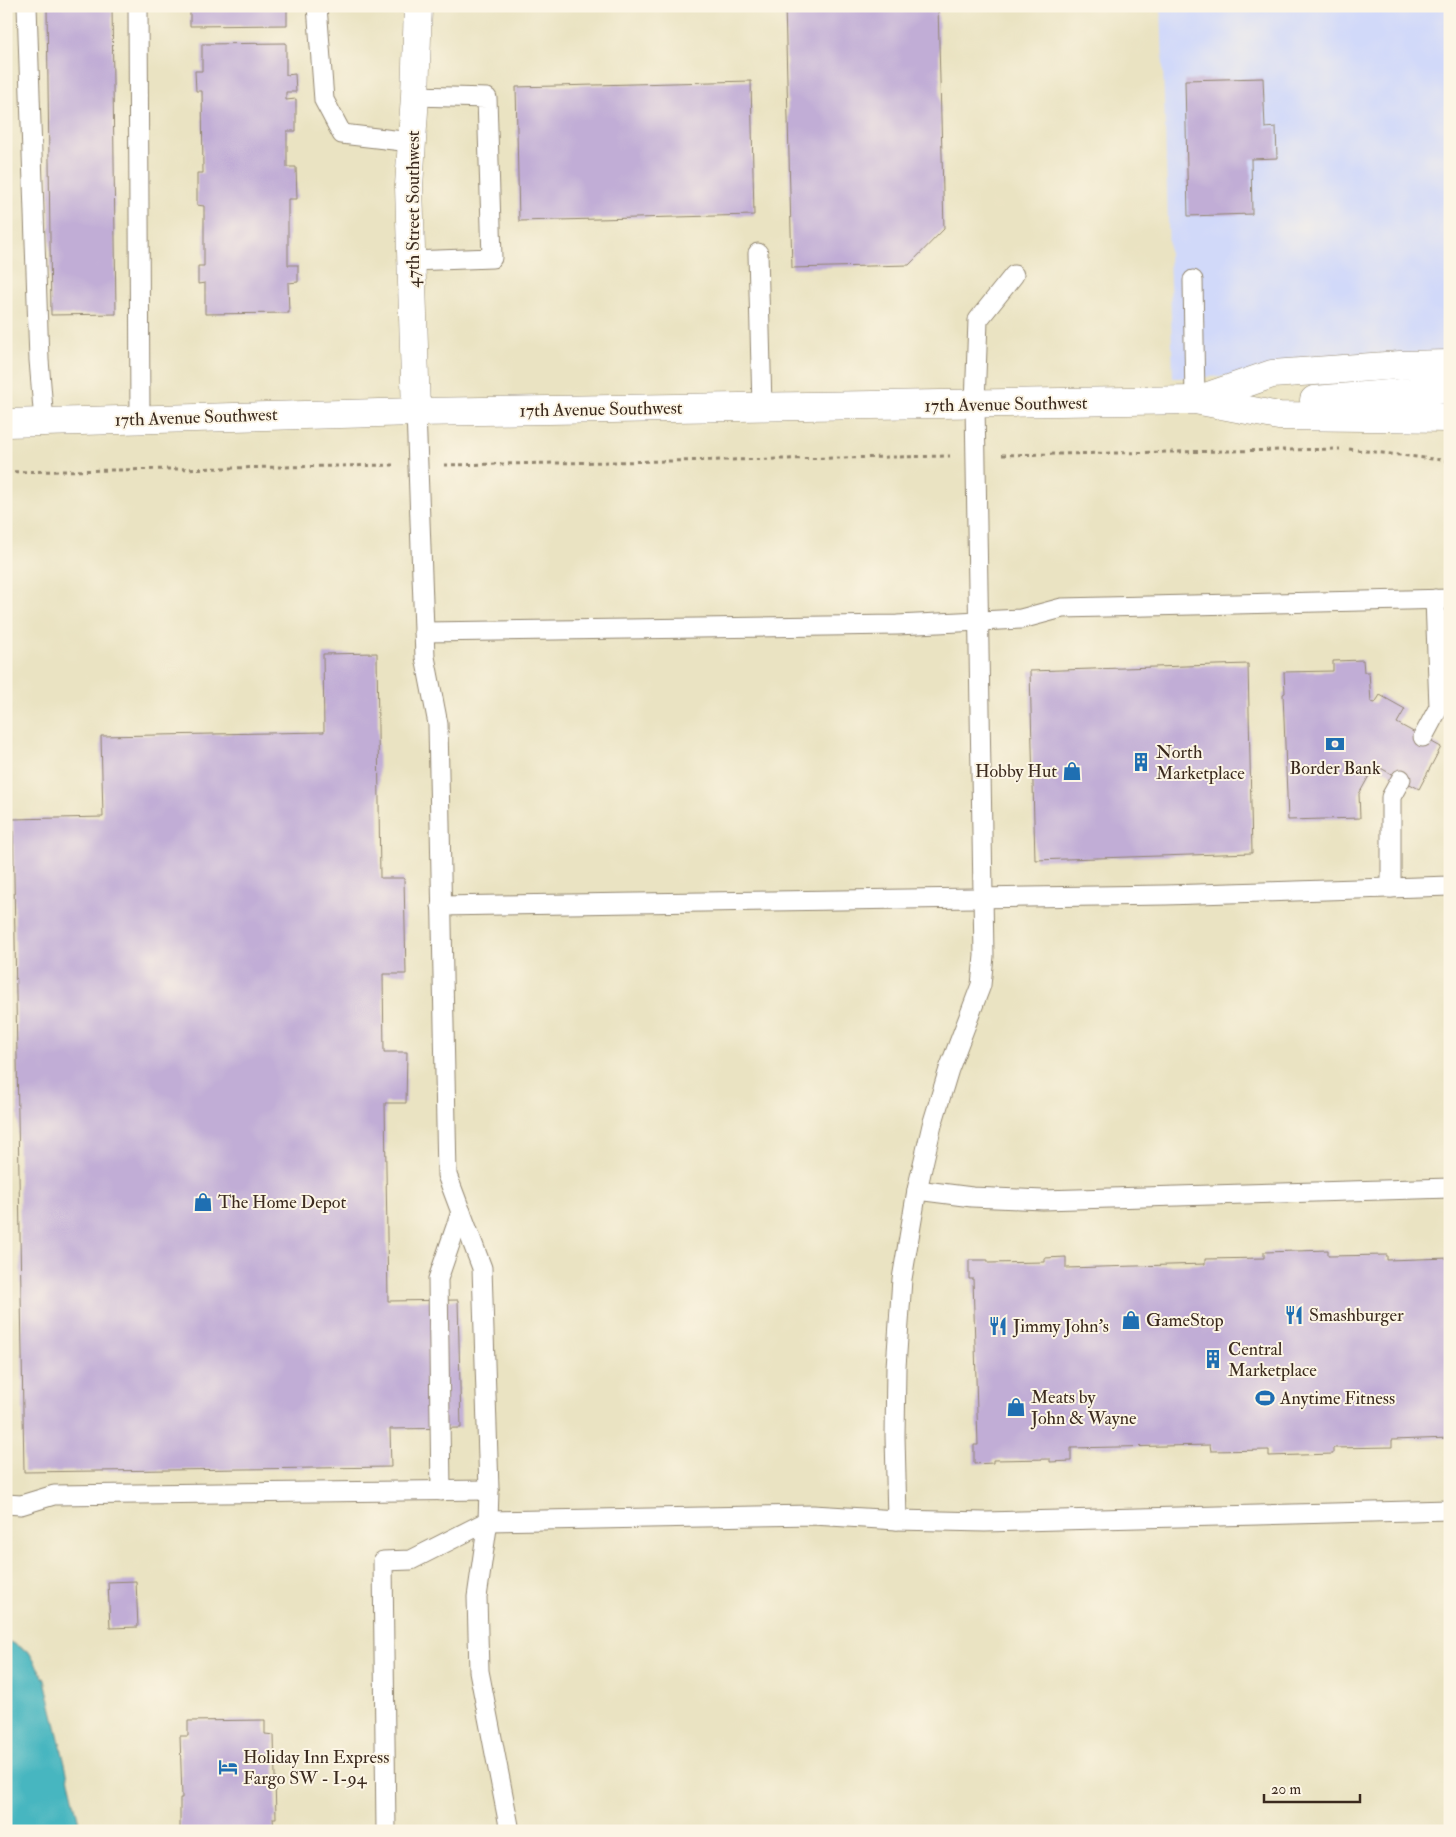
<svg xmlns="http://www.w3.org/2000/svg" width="1456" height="1837" font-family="'IM FELL Double Pica',serif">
	<rect width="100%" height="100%" fill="#fcf5e5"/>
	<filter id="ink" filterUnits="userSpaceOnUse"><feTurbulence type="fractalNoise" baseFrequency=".02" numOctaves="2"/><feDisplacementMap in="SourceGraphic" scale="10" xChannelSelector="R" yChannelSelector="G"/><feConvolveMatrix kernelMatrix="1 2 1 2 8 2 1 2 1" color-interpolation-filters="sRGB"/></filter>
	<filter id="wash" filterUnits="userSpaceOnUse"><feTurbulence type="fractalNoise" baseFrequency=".0096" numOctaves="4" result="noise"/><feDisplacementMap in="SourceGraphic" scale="20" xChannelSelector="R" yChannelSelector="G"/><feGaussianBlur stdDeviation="1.12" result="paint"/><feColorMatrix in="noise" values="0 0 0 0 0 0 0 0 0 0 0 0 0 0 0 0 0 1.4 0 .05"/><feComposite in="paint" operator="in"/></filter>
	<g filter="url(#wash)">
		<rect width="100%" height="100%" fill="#eae3c2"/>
		<path fill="#d1d9f9" d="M1161,6h289v363l-277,9z"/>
		<path fill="#47b6c0" stroke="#41706f" d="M10,1642l19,10 16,28 36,151h-75v-188z"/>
		<g id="blocks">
			<g fill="#c1add6">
				<path d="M109,6h3l4,308 -65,1 -4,-308z"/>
				<path d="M190,6h97v19l-97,1z"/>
				<path d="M785,6h153l6,223 -35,36 -117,3z"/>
				<path d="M286,43v32l9,-1 1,18h-10v8l10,-1v32h-9v36h9l1,32h-9v66h10v17l-10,1 1,30 -84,1v-31l-7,1v-18h6v-60l-7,-1v-32h6l-1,-82h-6l-1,-20h7v-27z"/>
				<path d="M1263,78l2,50 11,-1 1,31 -26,1 1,55 -64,2 -3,-136z"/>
				<path d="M751,81l3,134 -235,6 -3,-134z"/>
				<path d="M377,653l3,225h24l2,96h-23l1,78h23l-1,51h-21l3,198 70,-1 3,128 -71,1 1,38 -367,5 -11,-653 90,-2 -2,-81 223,-4 -1,-78z"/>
				<path d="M1363,660l1,12h5l2,30 4,1 5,-8 25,14 -8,14 44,24 -22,42 -44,-24 -16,29 1,24 -72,2 -5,-126 2,-1 -1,-21 49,-1v-10z"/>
				<path d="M1248,664l4,189 -217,7 -5,-189z"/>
				<path d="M1328,1250v6l59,-1v5l63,-2v180l-58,2v7l-59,1v6l-64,2v-6l-58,1 -1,-6 -139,3v13l-21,1v-3l-57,1v3l-19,1v-19h4l-5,-166h-4v-19h19v3l57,-1v-4l21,-1v11l139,-4v-5l59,-1v-6z"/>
				<path d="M136,1581l2,46 -28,1 -2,-46z"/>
				<path d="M265,1720v14l9,1 2,83h-3l1,13h-94v-33h2l-2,-62h8v-15z"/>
			</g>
		</g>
	</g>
	<g filter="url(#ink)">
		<use href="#blocks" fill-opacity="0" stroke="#928670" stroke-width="1"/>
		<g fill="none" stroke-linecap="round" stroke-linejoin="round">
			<g stroke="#928670" stroke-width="21">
				<g id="lane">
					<path d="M27,6l12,354 5,62"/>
					<path d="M138,6l2,412"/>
					<path d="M317,6l7,94 18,34 69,8"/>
					<path d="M758,253l4,154"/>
					<path d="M411,261l81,-3 -5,-160 -72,-2"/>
					<path d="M1193,280l2,120"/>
					<path d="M416,412l9,245 13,67 9,451 35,93 7,222 -1,31 -11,76 2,74 31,160"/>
					<path d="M424,632l473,-7 124,-6 41,-11 388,-9"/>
					<path d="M1423,737l16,-30 -4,-108"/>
					<path d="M1391,888v-91l10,-18"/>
					<path d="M441,906l725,-11 284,-9"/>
					<path d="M917,1190l55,7 71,3 407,-12"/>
					<path d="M441,1491l-3,-212 23,-67"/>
					<path d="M6,1504l15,1 33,-10 435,-5"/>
					<path d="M897,1520l88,2 465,-12"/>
					<path d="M386,1831l-3,-270 28,-1 77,-39 325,-6 84,5 -2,-84 1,-69 6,-88 15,-89 15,-65 17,-56 32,-84 3,-29 -9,-552 3,-84 36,-45"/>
				</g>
			</g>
			<g stroke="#928670" stroke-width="29">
				<path id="street" d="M416,412l-7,-226 6,-90 3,-90"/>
			</g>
			<g stroke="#928670" stroke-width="29">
				<g id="secondary">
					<path d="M1197,400l75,-26 128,-9 50,-1"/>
					<path d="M1314,400l136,-11"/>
					<path d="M6,423l410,-11 779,-12 84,16 171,2"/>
				</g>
			</g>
			<g stroke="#928670" stroke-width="3" stroke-dasharray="4 4" stroke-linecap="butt">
				<path d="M1349,449l101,12"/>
				<path d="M1002,455l338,-6"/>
				<path d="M444,465l506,-9"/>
				<path d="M6,472l387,-7"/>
			</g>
			<use href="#lane" stroke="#fff" stroke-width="19"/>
			<use href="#street" stroke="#fff" stroke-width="28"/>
			<use href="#secondary" stroke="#fff" stroke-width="28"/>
		</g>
	</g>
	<defs>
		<g id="bank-bare" transform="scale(1.5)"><path d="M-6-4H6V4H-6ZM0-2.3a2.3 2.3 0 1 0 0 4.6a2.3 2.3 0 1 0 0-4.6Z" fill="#1f6fb2" stroke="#fcf5e5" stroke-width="2.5" paint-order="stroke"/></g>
		<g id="building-bare" transform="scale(1.5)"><path d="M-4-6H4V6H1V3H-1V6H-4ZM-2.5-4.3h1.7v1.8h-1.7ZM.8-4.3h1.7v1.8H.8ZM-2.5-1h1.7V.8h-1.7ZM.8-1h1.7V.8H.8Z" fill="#1f6fb2" stroke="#fcf5e5" stroke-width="2.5" paint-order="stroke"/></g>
		<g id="shop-bare" transform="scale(1.5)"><path d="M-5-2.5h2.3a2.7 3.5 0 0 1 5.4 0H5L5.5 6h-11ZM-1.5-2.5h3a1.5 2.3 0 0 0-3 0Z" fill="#1f6fb2" stroke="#fcf5e5" stroke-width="2.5" paint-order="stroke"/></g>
		<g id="restaurant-bare" transform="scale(1.5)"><path d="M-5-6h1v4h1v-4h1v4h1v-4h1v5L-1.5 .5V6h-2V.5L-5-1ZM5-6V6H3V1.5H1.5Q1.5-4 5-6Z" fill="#1f6fb2" stroke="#fcf5e5" stroke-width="2.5" paint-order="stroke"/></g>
		<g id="stadium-bare" transform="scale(1.5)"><path d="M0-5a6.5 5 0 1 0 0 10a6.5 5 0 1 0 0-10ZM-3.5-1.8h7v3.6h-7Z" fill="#1f6fb2" stroke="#fcf5e5" stroke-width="2.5" paint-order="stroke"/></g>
		<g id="hotel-bare" transform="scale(1.5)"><path d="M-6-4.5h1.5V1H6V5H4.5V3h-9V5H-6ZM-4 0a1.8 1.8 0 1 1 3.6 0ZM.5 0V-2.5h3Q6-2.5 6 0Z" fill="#1f6fb2" stroke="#fcf5e5" stroke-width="2.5" paint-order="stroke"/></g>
	</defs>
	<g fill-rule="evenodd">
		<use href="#bank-bare" x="1335" y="744"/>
		<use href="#building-bare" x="1141" y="762"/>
		<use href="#shop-bare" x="1072" y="771"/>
		<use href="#shop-bare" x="203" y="1202"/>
		<use href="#restaurant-bare" x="1294" y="1315"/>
		<use href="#shop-bare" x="1131" y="1320"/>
		<use href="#restaurant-bare" x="998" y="1326"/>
		<use href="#building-bare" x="1213" y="1359"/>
		<use href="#stadium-bare" x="1265" y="1398"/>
		<use href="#shop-bare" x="1016" y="1407"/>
		<use href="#hotel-bare" x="228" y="1767"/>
	</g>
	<g text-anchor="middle" stroke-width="4" stroke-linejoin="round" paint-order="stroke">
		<g font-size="18" fill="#3b2a1e" stroke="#fcf5e5">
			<text transform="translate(413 209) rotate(-90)" y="6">47th Street Southwest</text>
			<text transform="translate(1006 404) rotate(-1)" y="6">17th Avenue Southwest</text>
			<text transform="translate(601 409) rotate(-1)" y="6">17th Avenue Southwest</text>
			<text transform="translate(196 417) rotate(-2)" y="6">17th Avenue Southwest</text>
		</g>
		<g font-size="18" fill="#3b2a1e" stroke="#fcf5e5" text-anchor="start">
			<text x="1156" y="758">North<tspan x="1156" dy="21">Marketplace</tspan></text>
			<text x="1335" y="774" text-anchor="middle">Border Bank</text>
			<text x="1057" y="777" text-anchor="end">Hobby Hut</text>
			<text x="218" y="1208">The Home Depot</text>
			<text x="1309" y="1321">Smashburger</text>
			<text x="1146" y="1326">GameStop</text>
			<text x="1013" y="1332">Jimmy John's</text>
			<text x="1228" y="1355">Central<tspan x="1228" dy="21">Marketplace</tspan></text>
			<text x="1031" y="1403">Meats by<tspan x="1031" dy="21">John &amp; Wayne</tspan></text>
			<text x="1280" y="1404">Anytime Fitness</text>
			<text x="243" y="1763">Holiday Inn Express<tspan x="243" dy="21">Fargo SW - I-94</tspan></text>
		</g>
	</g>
	<rect width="1456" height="1837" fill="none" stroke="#fcf5e5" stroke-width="25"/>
	<path d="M1264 1794v8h96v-8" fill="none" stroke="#3b2a1e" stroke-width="2.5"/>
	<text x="1271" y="1794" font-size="15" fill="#3b2a1e" stroke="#fcf5e5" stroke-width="4" paint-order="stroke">20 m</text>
</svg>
